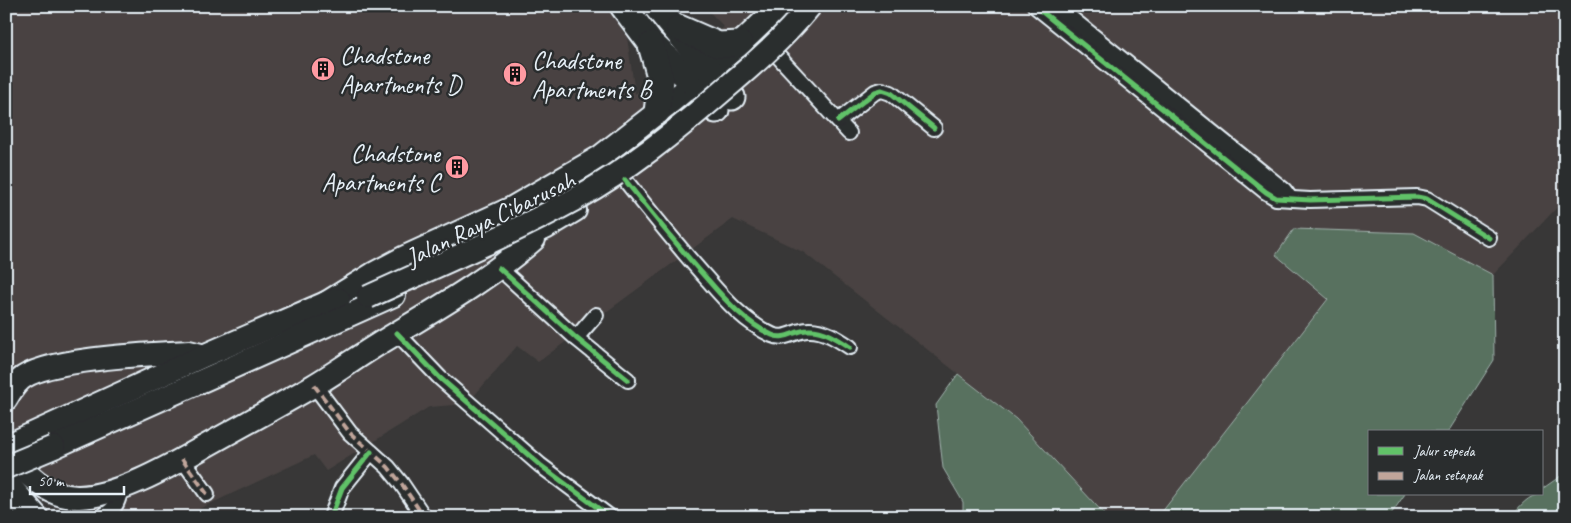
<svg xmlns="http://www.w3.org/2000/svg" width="1571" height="523" font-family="Caveat,sans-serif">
	<rect width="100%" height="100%" fill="#383737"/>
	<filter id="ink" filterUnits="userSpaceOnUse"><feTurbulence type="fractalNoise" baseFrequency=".02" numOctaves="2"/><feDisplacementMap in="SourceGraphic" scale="10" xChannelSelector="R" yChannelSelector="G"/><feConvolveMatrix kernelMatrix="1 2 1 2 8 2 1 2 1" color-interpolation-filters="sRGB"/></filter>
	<g filter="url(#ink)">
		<path fill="#494342" d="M6,6h599l22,31 8,57 89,-67 -20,-21h861v193l-72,76 -79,-42 -138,22 52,44 -170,218h-51l-91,-98 -213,-167 -70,-33 -195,143 -21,-16 -50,58 -38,3 -103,64 -12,-16 -132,62h-98l-57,-29 -21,-33z"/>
		<g fill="#58715f" stroke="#a0b1ac">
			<path d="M1294,229l120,4 79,42 1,85 -46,72h-78v62h35l-16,23h-231l170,-218 -52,-44z"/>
			<path d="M958,374l58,45 91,98h-144v-15l-20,-34 -7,-63z"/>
			<path d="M1565,473v44h-54c8,-10 18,-23 31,-23v-5z"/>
		</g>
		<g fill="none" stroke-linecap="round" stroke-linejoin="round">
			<g stroke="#e8f1f8" stroke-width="18">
				<g id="street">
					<path d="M1035,6l231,186 10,6 34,2 107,-3 10,2 62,39"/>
					<path d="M1056,6l228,184 6,8"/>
					<path d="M776,54l73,79"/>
					<path d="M838,121l37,-29 7,-2 9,3 43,35"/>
					<path d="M625,180c27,34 54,68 83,100 18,21 38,43 64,55 13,6 23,-5 36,-5 15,-1 30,9 42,17"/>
					<path d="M499,268l77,70 52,42"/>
					<path d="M397,333l43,45 100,87 70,52"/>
					<path d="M576,338l20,-23"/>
					<path d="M314,385l36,48 38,34 13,16 23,34"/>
					<path d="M182,459l25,35"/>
					<path d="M101,517c15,-8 16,-13 20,-28"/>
					<path d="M331,517l11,-29 29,-36"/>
				</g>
			</g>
			<g stroke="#e8f1f8" stroke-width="26">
				<g id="primary">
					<path d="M510,244l35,-16 30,-18"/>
					<path d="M326,303l47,-29 32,-17 107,-49 88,-51 72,-56 68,-57 40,-38"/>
					<path d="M6,399c4,-7 8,-14 14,-19 24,-22 133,-26 169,-28l12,3"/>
					<path d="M6,446l197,-90 123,-53 13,-4"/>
					<path d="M54,447l340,-152"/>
					<path d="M6,448c16,24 42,50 73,49 41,-1 96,-34 132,-54 34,-19 69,-38 102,-57 22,-13 43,-28 64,-41 54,-33 110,-64 157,-106"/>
				</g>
			</g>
			<g stroke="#e8f1f8" stroke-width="29">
				<g id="highway">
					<path d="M623,6l27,36 43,41 23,27"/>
					<path d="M656,6l76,91"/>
					<path d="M679,28l39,17 22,-1"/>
					<path d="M651,45l10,35 -4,32"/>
					<path d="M6,484l29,33"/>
				</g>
			</g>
			<use href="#street" stroke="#2a2d2e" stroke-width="14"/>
			<use href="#primary" stroke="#2a2d2e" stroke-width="22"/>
			<use href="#highway" stroke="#2a2d2e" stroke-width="25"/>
			<g stroke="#e8f1f8" stroke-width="26" stroke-linecap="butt">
				<g id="primary-bridge">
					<path d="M368,297c70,-32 142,-62 209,-99 52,-29 98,-66 143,-105 32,-27 64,-55 90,-87"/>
					<path d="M6,467l48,-20"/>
				</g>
			</g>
			<use href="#primary-bridge" stroke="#2a2d2e" stroke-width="22"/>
			<g stroke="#c0a59a" stroke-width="4" stroke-dasharray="8 4" stroke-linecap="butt">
				<path d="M314,385l36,48 38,34 13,16 23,34"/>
				<path d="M182,459l25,35"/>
			</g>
			<g stroke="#2a2d2e" stroke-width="8">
				<g id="cycleway">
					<path d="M1035,6l231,186 10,6 34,2 107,-3 10,2 62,39"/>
					<path d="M838,121l37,-29 7,-2 9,3 43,35"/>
					<path d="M625,180c27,34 54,68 83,100 18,21 38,43 64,55 13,6 23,-5 36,-5 15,-1 30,9 42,17"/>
					<path d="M499,268l77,70 52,42"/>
					<path d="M397,333l43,45 100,87 70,52"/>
					<path d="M331,517l11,-29 29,-36"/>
				</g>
			</g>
			<use href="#cycleway" stroke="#61c268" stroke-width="5"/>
		</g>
	</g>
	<defs>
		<g id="building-disc" transform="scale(1.25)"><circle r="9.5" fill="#ff9aa2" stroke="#2a2d2e"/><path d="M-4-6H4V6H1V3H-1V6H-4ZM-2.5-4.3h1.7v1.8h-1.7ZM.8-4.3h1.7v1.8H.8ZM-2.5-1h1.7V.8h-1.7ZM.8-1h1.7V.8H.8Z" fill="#111"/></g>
	</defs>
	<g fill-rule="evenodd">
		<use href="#building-disc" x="323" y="69"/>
		<use href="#building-disc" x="515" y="74"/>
		<use href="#building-disc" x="457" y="167"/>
	</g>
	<g text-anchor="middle" stroke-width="5" stroke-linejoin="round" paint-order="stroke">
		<g font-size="25" fill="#e8f1f8" stroke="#2a2d2e" text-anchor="start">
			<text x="340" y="64">Chadstone<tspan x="340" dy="29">Apartments D</tspan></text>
			<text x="532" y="69">Chadstone<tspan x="532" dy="29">Apartments B</tspan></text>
			<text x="440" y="162" text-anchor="end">Chadstone<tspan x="440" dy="29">Apartments C</tspan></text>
		</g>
		<g font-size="25" fill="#e8f1f8" stroke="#2a2d2e">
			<text transform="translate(490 218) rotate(-26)" y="9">Jalan Raya Cibarusah</text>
		</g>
	</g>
	<rect width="1571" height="523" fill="none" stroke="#2a2d2e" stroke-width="25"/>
	<rect x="12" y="12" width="1546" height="498" fill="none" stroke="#e8f1f8" stroke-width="2" filter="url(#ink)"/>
	<rect x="1368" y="430" width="175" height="65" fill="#2a2d2e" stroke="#767b7f"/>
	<rect x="1378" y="447" width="25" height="8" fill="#61c268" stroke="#767b7f"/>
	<text x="1414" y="456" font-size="15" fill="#e8f1f8">Jalur sepeda</text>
	<rect x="1378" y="472" width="25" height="8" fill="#c0a59a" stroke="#767b7f"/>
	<text x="1414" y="480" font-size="15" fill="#e8f1f8">Jalan setapak</text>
	<path d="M30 486v8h94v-8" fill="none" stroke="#e8f1f8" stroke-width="2.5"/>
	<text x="38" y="486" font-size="15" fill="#e8f1f8" stroke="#2a2d2e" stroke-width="4" paint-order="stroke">50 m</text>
</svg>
